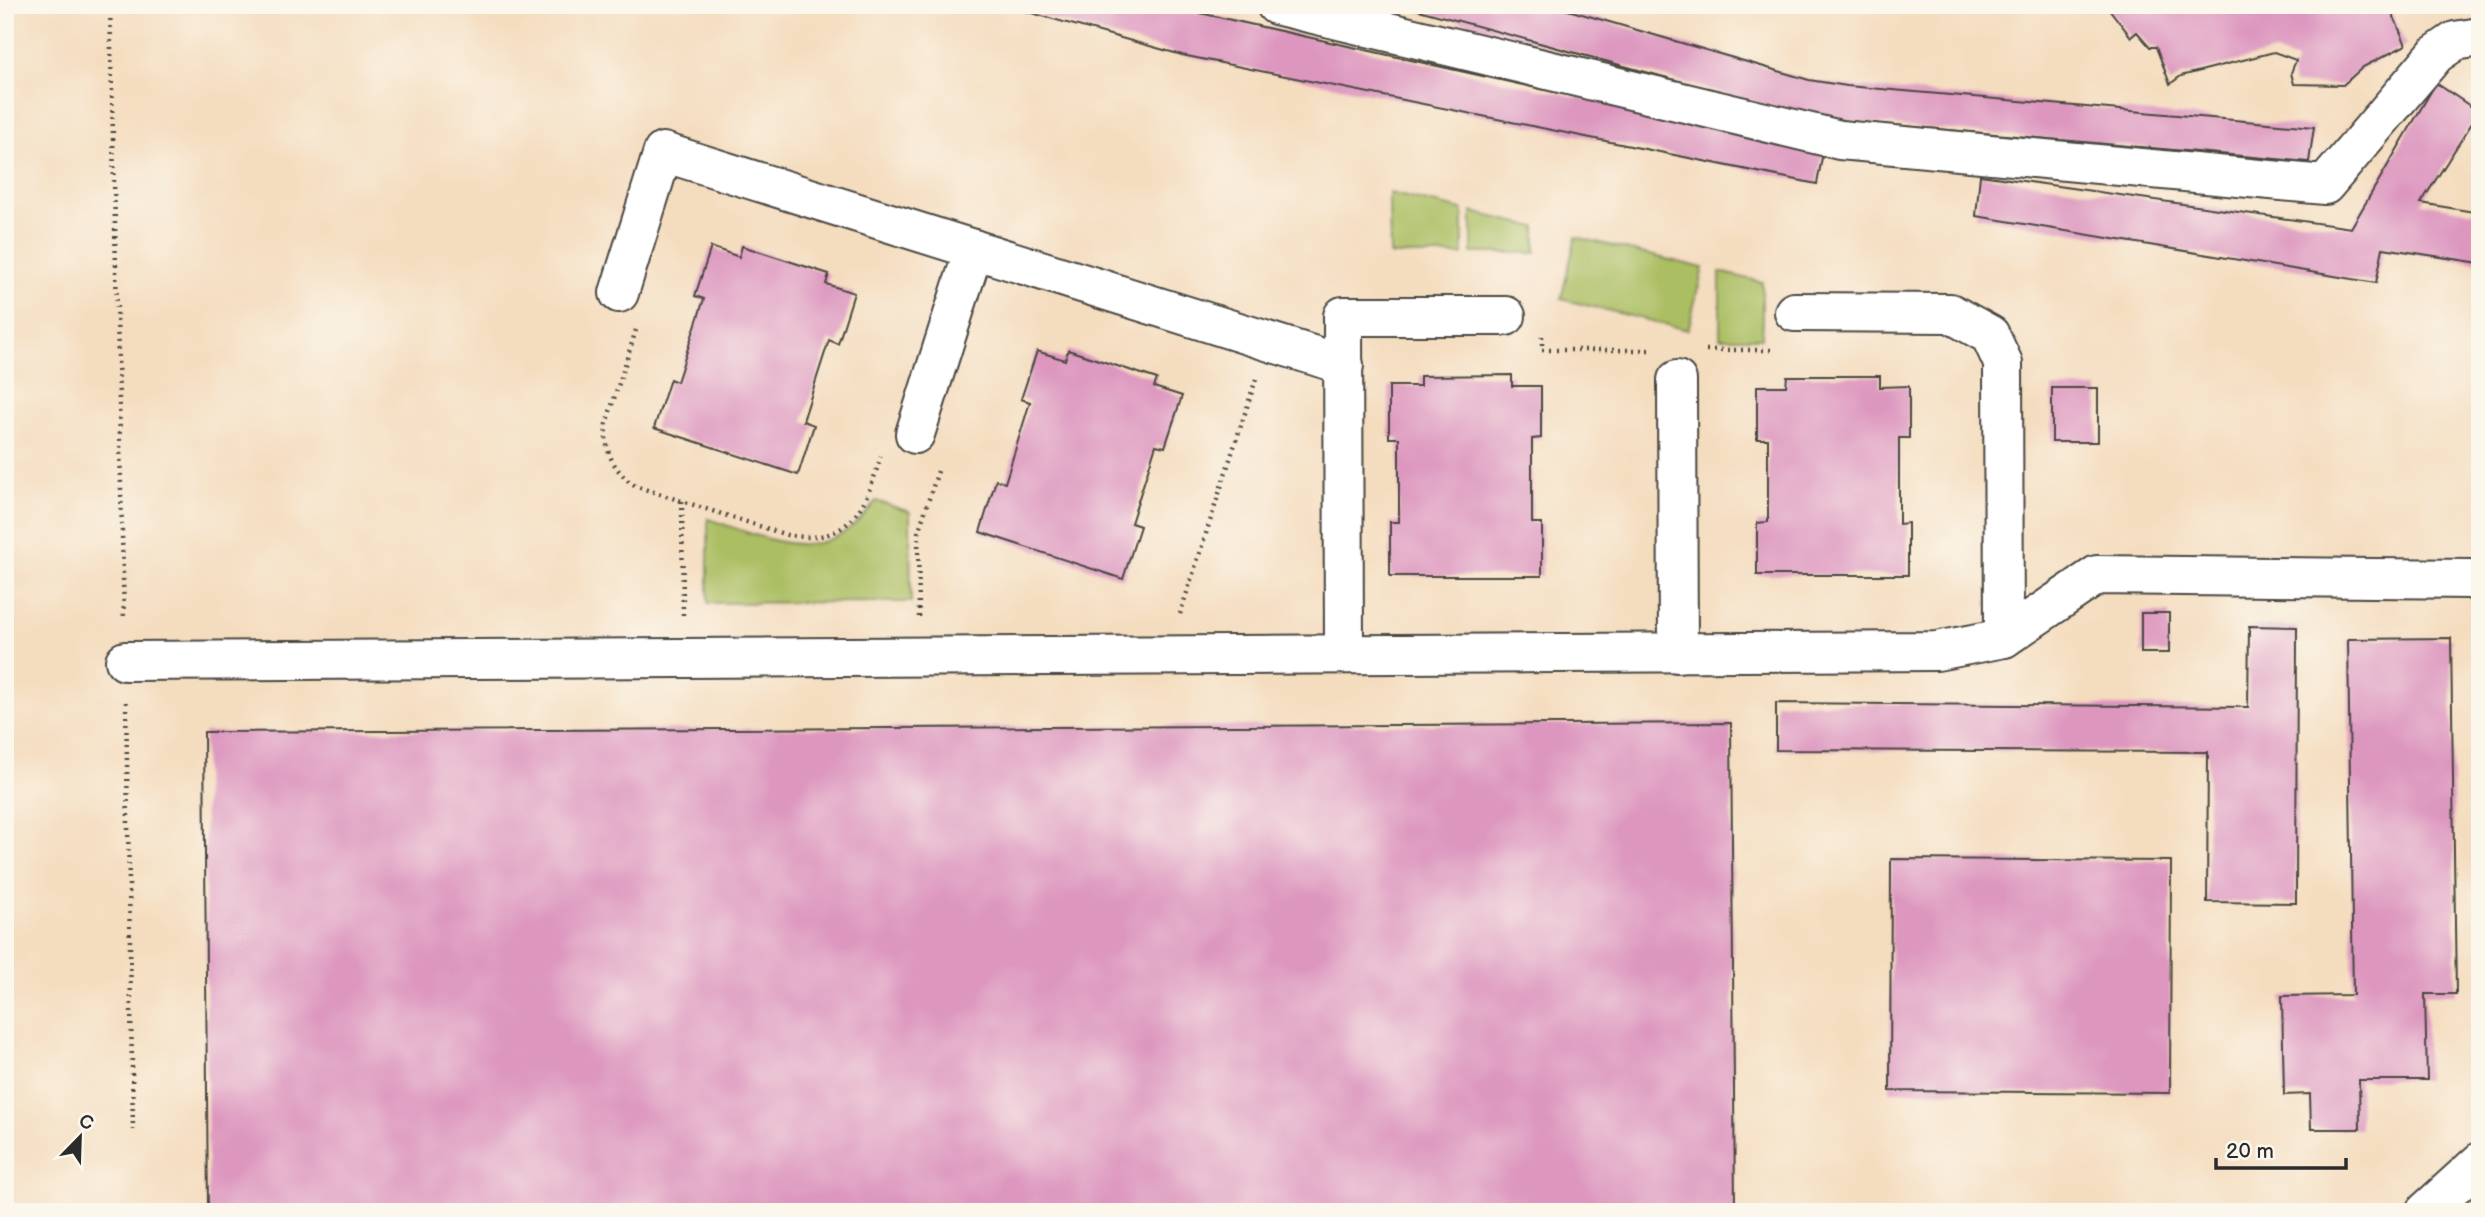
<svg xmlns="http://www.w3.org/2000/svg" width="2485" height="1217" font-family="'Balsamiq Sans',sans-serif">
	<rect width="100%" height="100%" fill="#fbf7ec"/>
	<filter id="ink" filterUnits="userSpaceOnUse"><feTurbulence type="fractalNoise" baseFrequency=".0143" numOctaves="2"/><feDisplacementMap in="SourceGraphic" scale="14" xChannelSelector="R" yChannelSelector="G"/><feConvolveMatrix kernelMatrix="1 2 1 2 8 2 1 2 1" color-interpolation-filters="sRGB"/></filter>
	<filter id="wash" filterUnits="userSpaceOnUse"><feTurbulence type="fractalNoise" baseFrequency=".00686" numOctaves="4" result="noise"/><feDisplacementMap in="SourceGraphic" scale="28" xChannelSelector="R" yChannelSelector="G"/><feGaussianBlur stdDeviation="1.57" result="paint"/><feColorMatrix in="noise" values="0 0 0 0 0 0 0 0 0 0 0 0 0 0 0 0 0 1.4 0 .05"/><feComposite in="paint" operator="in"/></filter>
	<g filter="url(#wash)">
		<rect width="100%" height="100%" fill="#f4dcbe"/>
		<g fill="#abbe62" stroke="#6b7446" stroke-width="2">
			<path d="M1389,193l74,17v45h-73z"/>
			<path d="M1472,212l64,15v26h-64z"/>
			<path d="M1576,237l127,31 -15,62 -127,-31z"/>
			<path d="M1720,272l42,10v56h-42z"/>
			<path d="M876,501l34,11 1,90 -203,1v-84c67,22 118,51 168,-18z"/>
		</g>
		<g id="blocks">
			<g fill="#dd97bf">
				<path d="M1164,5l659,147 -6,32 -635,-129 -176,-49z"/>
				<path d="M1551,5l258,75 38,6 467,41 -5,35 -495,-44 -410,-112z"/>
				<path d="M2106,5h283l17,40 -43,22 -20,18 -49,-1 -3,-11 5,-13 -22,-8 -93,24 -11,8 -14,-37h-6l-13,-15 -6,5z"/>
				<path d="M2436,83l43,29 -58,91 59,10v50l-97,-15 -7,35 -400,-67 4,-41 371,53z"/>
				<path d="M742,246l87,28 -3,10 28,9 -16,51 -9,-4 -26,81 11,4 -16,50 -144,-47 16,-49 7,3 27,-83 -9,-3 16,-49 28,10z"/>
				<path d="M1068,350l89,29 -3,8 28,9 -17,51 -9,-2 -25,78 9,3 -17,53 -143,-47 16,-52 9,3 25,-81 -9,-3 16,-48 28,9z"/>
				<path d="M1512,375v11h29v52l-9,1v84h10v53h-152v-54h9v-84h-10v-52h31v-10z"/>
				<path d="M1787,376h93v11l29,-1v52h-10v86l9,-1v52h-151v-52l11,-1v-83h-11v-53h29z"/>
				<rect x="2052" y="388" width="46" height="54"/>
				<rect x="2141" y="613" width="28" height="40"/>
				<path d="M2249,626l48,1 -1,276 -89,-1 1,-150 -432,-2v-47l472,4z"/>
				<path d="M2451,638l5,356h-31l2,86h-68l1,49h-49l-1,-35 -26,1 -2,-99 71,-1 -5,-356z"/>
				<path d="M1731,723l4,489h-1527l-4,-480z"/>
				<path d="M1891,859l280,2 -1,232 -280,-2z"/>
			</g>
		</g>
	</g>
	<g filter="url(#ink)">
		<use href="#blocks" fill-opacity="0" stroke="#494641" stroke-width="2"/>
		<g fill="none" stroke-linecap="round" stroke-linejoin="round">
			<g stroke="#494641" stroke-width="42">
				<g id="minor">
					<path d="M1276,5l564,135 485,45 111,-131 19,-13 25,-4"/>
					<path d="M619,293l44,-141 681,213"/>
					<path d="M1794,312l156,1 40,22 13,28 1,275"/>
					<path d="M1677,380l1,273"/>
					<path d="M915,434l59,-185"/>
					<path d="M1344,654l-1,-338h163"/>
					<path d="M125,661l1812,-10 67,-13 93,-63 374,4 9,4"/>
				</g>
			</g>
			<g stroke="#494641" stroke-width="42">
				<path id="major" d="M2425,1212l55,-50"/>
			</g>
			<g stroke="#494641" stroke-width="4.5" stroke-dasharray="2 5" stroke-linecap="butt">
				<path d="M110,5l14,615"/>
				<path d="M636,330l-30,94c-2,27 7,46 29,62l152,49c64,11 78,-27 94,-79"/>
				<path d="M1542,336v14h107"/>
				<path d="M1706,350h68"/>
				<path d="M682,501l1,114"/>
				<path d="M1180,614l76,-235"/>
				<path d="M919,617l-1,-84 21,-65"/>
				<path d="M126,702l7,428"/>
			</g>
			<use href="#minor" stroke="#fff" stroke-width="38"/>
			<use href="#major" stroke="#fff" stroke-width="38"/>
		</g>
	</g>
	<rect width="2485" height="1217" fill="none" stroke="#fbf7ec" stroke-width="28"/>
	<g transform="translate(80 1137) rotate(23)" stroke="#fbf7ec" stroke-width="5" paint-order="stroke">
	<path d="M0-5L12 26L0 18L-12 26Z" fill="#2b2b2b"/>
	<text y="-10" font-size="19" font-weight="bold" text-anchor="middle" fill="#2b2b2b">С</text>
	</g>
	<path d="M2216 1158v10h130v-10" fill="none" stroke="#2b2b2b" stroke-width="3.5"/>
	<text x="2226" y="1158" font-size="21" fill="#2b2b2b" stroke="#fbf7ec" stroke-width="5" paint-order="stroke">20 m</text>
</svg>
